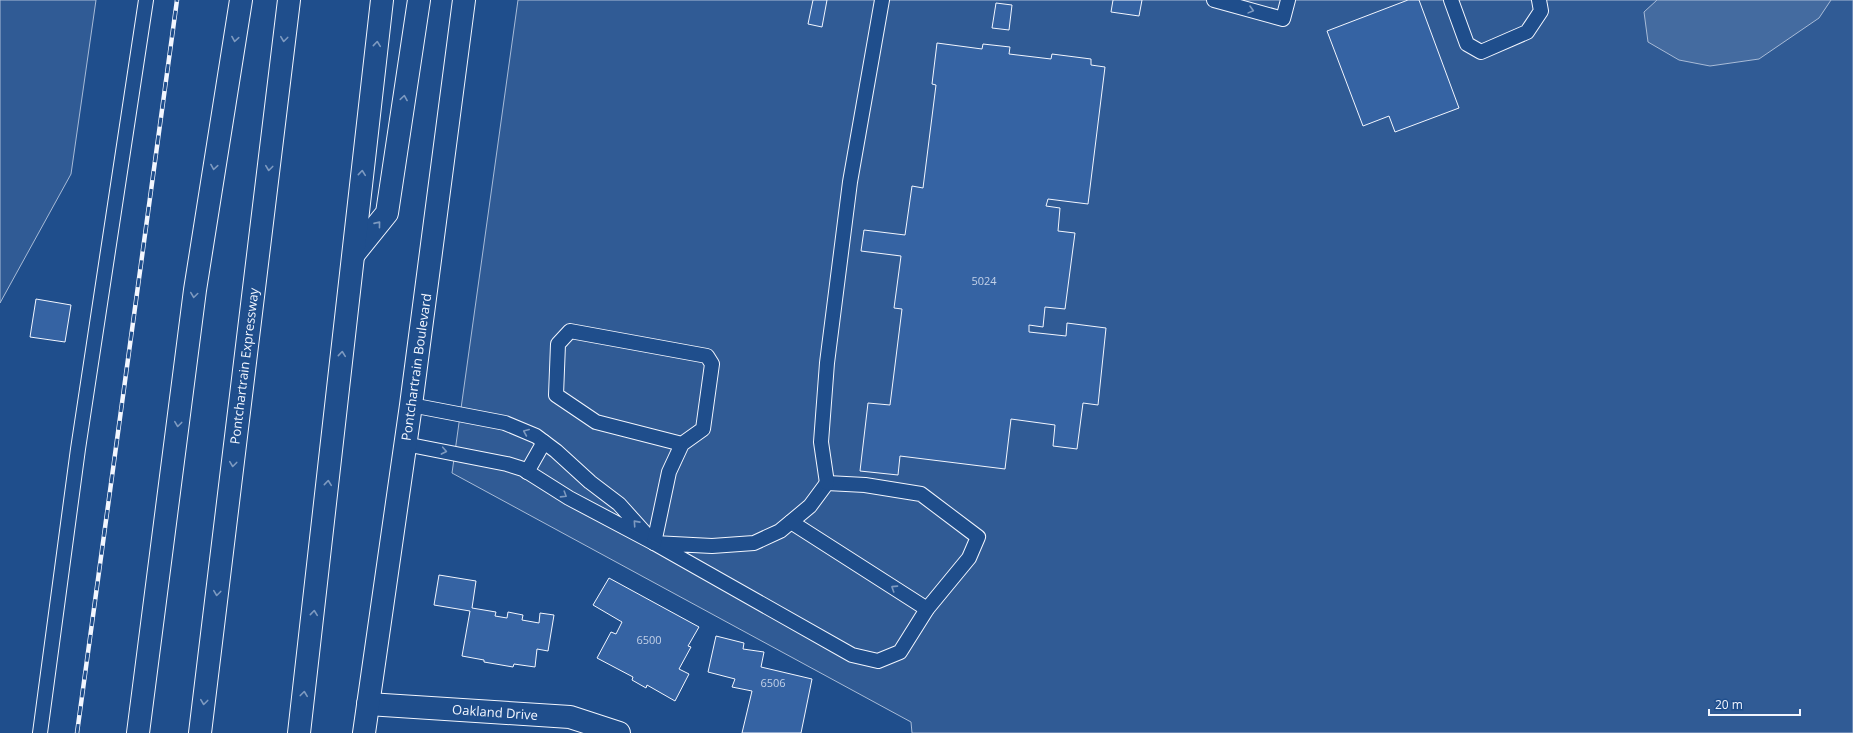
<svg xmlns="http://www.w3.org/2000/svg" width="1853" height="733" font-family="'Open Sans',sans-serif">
	<rect width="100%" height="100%" fill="#1f4e8c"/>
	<g fill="#305b95" stroke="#a8bbd7">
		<path d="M0,0h96l-25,174 -71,129z"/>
		<path d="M518,0h1335v733h-941l-1,-11 -459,-249z"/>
	</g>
	<path fill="#446ba0" stroke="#a8bbd7" d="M1657,0h174l-12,18 -60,41 -49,7 -31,-6 -31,-18 -4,-30z"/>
	<g fill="#3563a3" stroke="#f2f6ff">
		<path d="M813,0h14l-5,27 -14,-3z"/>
		<path d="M1113,0h29l-3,16 -28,-4z"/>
		<path d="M1408,0h11l40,108 -64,24 -6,-16 -26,10 -36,-95z"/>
		<path d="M996,3l16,2 -3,25 -17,-2z"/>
		<path d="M937,43l45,6 1,-5 27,3 -1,7 42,5 1,-5 39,5v6l14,2 -17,137 -40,-5 -2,7 14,2 -2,23 17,2 -10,76 -20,-2 -2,20 -14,-2v7l37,4 1,-13 39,5 -8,77 -15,-2 -6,46 -24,-3 2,-21 -44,-6 -6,50 -105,-13 -2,19 -38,-4 8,-68 22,2 12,-96 -8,-1 7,-52 -40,-5 3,-21 41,5 7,-49 11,2 13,-103 -4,-1z"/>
		<path d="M36,299l35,6 -6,37 -35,-5z"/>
		<path d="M439,575l37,6 -4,27 24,4 -1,4 12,2 1,-6 15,3 -1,5 17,3 1,-10 14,2 -6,36 -11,-2 -2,18 -21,-3 -1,3 -29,-5v-2l-22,-4 8,-45 -36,-6z"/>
		<path d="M609,578l90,49 -11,19 3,1 -12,22 10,5 -14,27 -28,-16 -1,3 -14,-8 1,-3 -36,-19 14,-26 5,2 6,-12 -29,-17z"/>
		<path d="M716,636l28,7 -1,6 21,3 -3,15 51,12 -11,54h-59l10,-42 -20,-4 3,-8 -27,-7z"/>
	</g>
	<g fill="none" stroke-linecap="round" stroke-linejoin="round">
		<g stroke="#f2f6ff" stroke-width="16">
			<g id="service">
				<path d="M1214,0l69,19 5,-19"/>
				<path d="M1451,0l16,44 14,8 46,-20 14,-21 -2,-11"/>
				<path d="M405,444l102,20 16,5 46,29 85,45 -35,-39 -29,-22 -34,-31 -20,-15 -31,-13 -94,-18"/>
				<path d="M527,472l17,-30"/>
				<path d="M827,483l38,2 56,9 57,43 -9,21 -42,51 -27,43 -22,9 -26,-6 -198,-112 58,3 42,-3 26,-12 30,-25z"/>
				<path d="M827,483l-6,-41 6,-79 23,-181 32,-182"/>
				<path d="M791,522l136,87"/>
				<path d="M654,543l15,-71 13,-28 21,-15 9,-65 -5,-8 -137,-25 -12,13 -2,51 40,27 86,22"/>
				<path d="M40,733l38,-284 68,-449"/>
			</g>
		</g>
		<g stroke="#f2f6ff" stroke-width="24">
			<path id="minor" d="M368,704l202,13 49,16"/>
		</g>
		<g stroke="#f2f6ff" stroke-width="24">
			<path id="tertiary" d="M364,733l47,-328 53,-405"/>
		</g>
		<g stroke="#f2f6ff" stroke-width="24">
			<g id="motorway">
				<path d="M354,254l33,-41 32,-213"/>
				<path d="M138,733l57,-443 46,-290"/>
				<path d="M200,733l89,-733"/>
				<path d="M299,733l83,-733"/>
			</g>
		</g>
		<use href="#service" stroke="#1f4e8c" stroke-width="14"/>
		<use href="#minor" stroke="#1f4e8c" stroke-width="22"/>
		<use href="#tertiary" stroke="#1f4e8c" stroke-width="22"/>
		<use href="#motorway" stroke="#1f4e8c" stroke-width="22"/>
		<g stroke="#f2f6ff" stroke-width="4.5">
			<path id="rail" d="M77,733l100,-733"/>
		</g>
		<use href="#rail" stroke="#1f4e8c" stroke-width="3" stroke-dasharray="9" stroke-linecap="butt"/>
	</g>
	<defs><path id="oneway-chevron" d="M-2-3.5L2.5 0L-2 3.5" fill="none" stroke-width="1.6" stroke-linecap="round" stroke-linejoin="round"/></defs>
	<g stroke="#7e9ac0">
		<use href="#oneway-chevron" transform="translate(1251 10) rotate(15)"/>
		<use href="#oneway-chevron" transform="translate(235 39) rotate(99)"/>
		<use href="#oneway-chevron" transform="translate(284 39) rotate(97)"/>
		<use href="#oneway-chevron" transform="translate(377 44) rotate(-84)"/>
		<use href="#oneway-chevron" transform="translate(404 98) rotate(-81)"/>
		<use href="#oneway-chevron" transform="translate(214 167) rotate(99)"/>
		<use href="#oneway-chevron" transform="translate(269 168) rotate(97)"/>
		<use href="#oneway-chevron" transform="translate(362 173) rotate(-84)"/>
		<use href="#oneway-chevron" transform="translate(378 224) rotate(-51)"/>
		<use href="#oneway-chevron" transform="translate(194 295) rotate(98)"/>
		<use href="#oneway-chevron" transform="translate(342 354) rotate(-84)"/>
		<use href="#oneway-chevron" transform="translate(178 424) rotate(97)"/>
		<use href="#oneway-chevron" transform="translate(526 432) rotate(-157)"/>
		<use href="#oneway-chevron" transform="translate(444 451) rotate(11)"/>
		<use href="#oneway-chevron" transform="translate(233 464) rotate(97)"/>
		<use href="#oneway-chevron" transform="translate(328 483) rotate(-84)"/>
		<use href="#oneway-chevron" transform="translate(564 495) rotate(32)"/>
		<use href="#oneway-chevron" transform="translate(636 523) rotate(-132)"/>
		<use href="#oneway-chevron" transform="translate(894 588) rotate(-147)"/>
		<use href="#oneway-chevron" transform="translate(217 593) rotate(97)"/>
		<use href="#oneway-chevron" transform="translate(314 613) rotate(-84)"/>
		<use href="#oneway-chevron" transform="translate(304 694) rotate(-83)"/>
		<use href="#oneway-chevron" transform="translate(204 702) rotate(97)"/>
	</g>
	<g text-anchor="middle" stroke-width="3" stroke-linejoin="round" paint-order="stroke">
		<g font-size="11" fill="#c3d1e8">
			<text x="984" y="285">5024</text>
			<text x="649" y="644">6500</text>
			<text x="773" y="687">6506</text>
		</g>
		<g font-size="13" fill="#f2f6ff" stroke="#1f4e8c">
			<text transform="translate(244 366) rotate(-83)" y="5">Pontchartrain Expressway</text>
			<text transform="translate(416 367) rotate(-82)" y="5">Pontchartrain Boulevard</text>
			<text transform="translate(495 712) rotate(4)" y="5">Oakland Drive</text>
		</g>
	</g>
	<path d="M1709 709v6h91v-6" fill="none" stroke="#f2f6ff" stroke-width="2"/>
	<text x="1715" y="709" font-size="12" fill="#f2f6ff" stroke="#1f4e8c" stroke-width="3" paint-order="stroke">20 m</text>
</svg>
